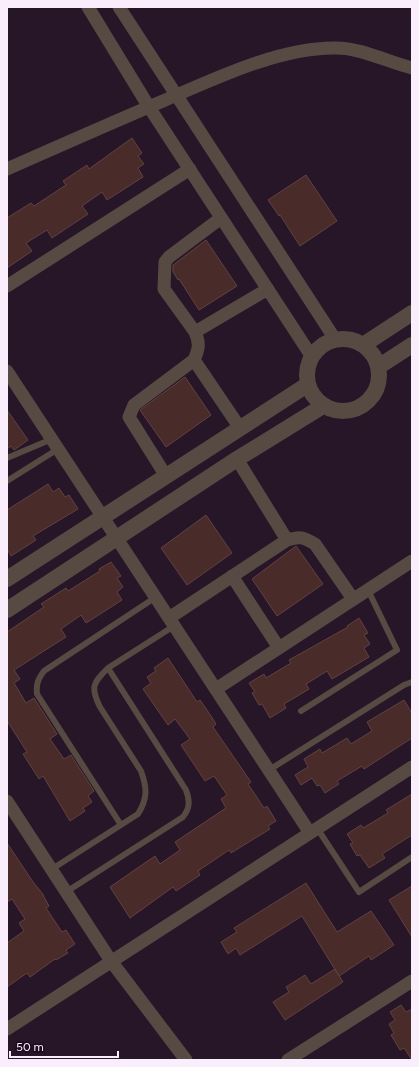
<svg xmlns="http://www.w3.org/2000/svg" width="419" height="1067" font-family="Figtree,sans-serif">
<style>
.building{fill:#492b2a;stroke:#624241}
.lines{fill:none;stroke-linecap:round;stroke-linejoin:round}
.service{stroke:#564a43;stroke-width:6}
.minor{stroke:#564a43;stroke-width:13}
.tertiary{stroke:#564a43;stroke-width:16}
</style>
<rect width="100%" height="100%" fill="#271528"/>
<path class="building" d="M 132,138 L 142,153 L 138,156 L 144,164 L 138,168 L 143,177 L 107,200 L 102,192 L 82,206 L 88,214 L 52,238 L 47,230 L 26,243 L 32,251 L 7,268 L 7,218 L 31,203 L 34,206 L 66,185 L 63,181 L 87,165 L 89,169 Z
M 306,175 L 337,221 L 300,246 L 280,215 L 279,216 L 268,200 Z
M 206,240 L 237,286 L 199,310 L 179,279 L 178,280 L 173,272 L 173,265 Z
M 185,377 L 211,415 L 166,447 L 140,410 Z
M 7,410 L 28,440 L 14,450 L 11,446 L 7,449 Z
M 48,484 L 53,492 L 59,488 L 65,497 L 69,495 L 78,509 L 33,536 L 36,540 L 11,556 L 7,549 L 7,510 Z
M 206,515 L 232,553 L 187,585 L 161,548 Z
M 296,546 L 323,584 L 277,616 L 252,579 Z
M 111,562 L 121,576 L 117,578 L 123,587 L 117,592 L 122,600 L 86,623 L 81,615 L 61,629 L 66,637 L 14,670 L 20,679 L 14,683 L 26,703 L 34,698 L 57,734 L 50,739 L 64,759 L 71,755 L 94,791 L 88,796 L 92,802 L 83,808 L 85,811 L 70,821 L 43,776 L 39,779 L 23,754 L 27,752 L 7,721 L 7,632 L 44,607 L 41,604 L 66,588 L 68,591 L 100,571 L 99,569 Z
M 359,618 L 368,633 L 364,635 L 370,644 L 364,648 L 369,657 L 332,679 L 327,671 L 306,684 L 309,689 L 284,704 L 286,708 L 270,718 L 262,704 L 259,705 L 252,693 L 255,692 L 249,683 L 264,674 L 266,678 L 291,663 L 289,660 L 348,627 L 347,626 Z
M 168,658 L 197,702 L 200,700 L 211,716 L 216,724 L 213,727 L 251,782 L 248,784 L 264,808 L 267,806 L 276,821 L 268,826 L 270,829 L 231,853 L 229,850 L 198,871 L 200,875 L 176,891 L 173,887 L 130,918 L 110,887 L 155,856 L 160,864 L 180,850 L 175,842 L 226,808 L 221,799 L 227,795 L 214,776 L 205,781 L 181,745 L 190,739 L 175,719 L 168,725 L 143,689 L 151,683 L 147,677 L 156,671 L 154,668 Z
M 404,700 L 412,713 L 412,738 L 364,769 L 362,766 L 337,781 L 339,784 L 325,793 L 320,785 L 317,786 L 312,778 L 301,785 L 295,775 L 308,767 L 304,759 L 320,749 L 322,753 L 347,738 L 351,744 L 372,731 L 367,722 Z
M 412,794 L 412,835 L 382,854 L 385,858 L 369,868 L 360,855 L 357,856 L 350,844 L 353,843 L 347,834 L 361,825 L 363,828 L 388,813 L 386,810 Z
M 7,843 L 33,882 L 42,893 L 49,906 L 46,908 L 62,932 L 66,930 L 75,944 L 66,950 L 68,953 L 56,960 L 55,959 L 30,977 L 27,973 L 7,987 L 7,943 L 24,931 L 19,923 L 25,919 L 12,899 L 7,902 Z
M 306,883 L 337,932 L 371,911 L 394,945 L 371,960 L 369,956 L 339,976 L 302,916 L 240,955 L 236,948 L 228,954 L 221,942 L 237,932 L 234,928 Z
M 412,886 L 412,937 L 389,900 Z
M 335,969 L 343,982 L 285,1020 L 273,1002 L 289,992 L 286,987 L 305,975 L 311,984 Z
M 401,1005 L 406,1012 L 412,1009 L 412,1060 L 404,1048 L 400,1050 L 391,1035 L 394,1033 L 389,1024 L 395,1020 L 390,1012 Z"/>
<g class="lines">
<path class="service" d="M 7,458 L 52,439
M 7,481 L 58,449
M 301,711 L 397,650 L 368,590
M 269,770 L 404,685 L 412,682
M 121,825 L 37,694 C 36,684 38,679 44,671 L 156,597
M 317,828 L 359,892 L 412,857
M 52,869 L 138,814 C 148,798 147,788 141,771 L 100,707 C 90,687 93,683 108,668 L 174,626
M 66,892 L 183,817 C 190,808 190,801 186,790 L 108,668"/>
<path class="minor" d="M 88,7 L 149,107 L 312,357
M 119,7 L 335,339
M 7,169 C 59,146 111,123 163,101 C 214,79 280,47 336,48 C 362,48 387,62 412,68
M 7,286 L 190,169
M 195,332 L 268,289
M 194,360 L 240,428
M 7,371 L 310,833
M 237,459 L 287,540
M 166,476 L 129,417 L 134,405 L 194,360 C 199,349 200,343 195,332 L 164,289 L 165,262 L 169,257 L 221,218
M 232,576 L 279,648
M 169,618 L 287,540 C 300,536 303,537 315,544 L 353,599
M 216,689 L 412,561
M 7,801 L 111,961 L 186,1060
M 7,1029 L 412,767
M 288,1060 L 412,981"/>
<path class="tertiary" d="M307 375a36 36 0 1 1 72 0a36 36 0 1 1-72 0Z
M 363,345 L 412,313
M 378,367 L 412,345
M 7,579 L 307,385
M 7,610 L 237,459 L 323,406"/>
</g>
<rect width="419" height="1067" fill="none" stroke="#fbeefc" stroke-width="16"/>
<path d="M10 1051v6h108v-6" fill="none" stroke="#fbeefc" stroke-width="2"/>
<text x="16" y="1051" font-size="12" fill="#fbeefc" stroke="#1d0c1e" stroke-width="3" paint-order="stroke">50 m</text>
</svg>
